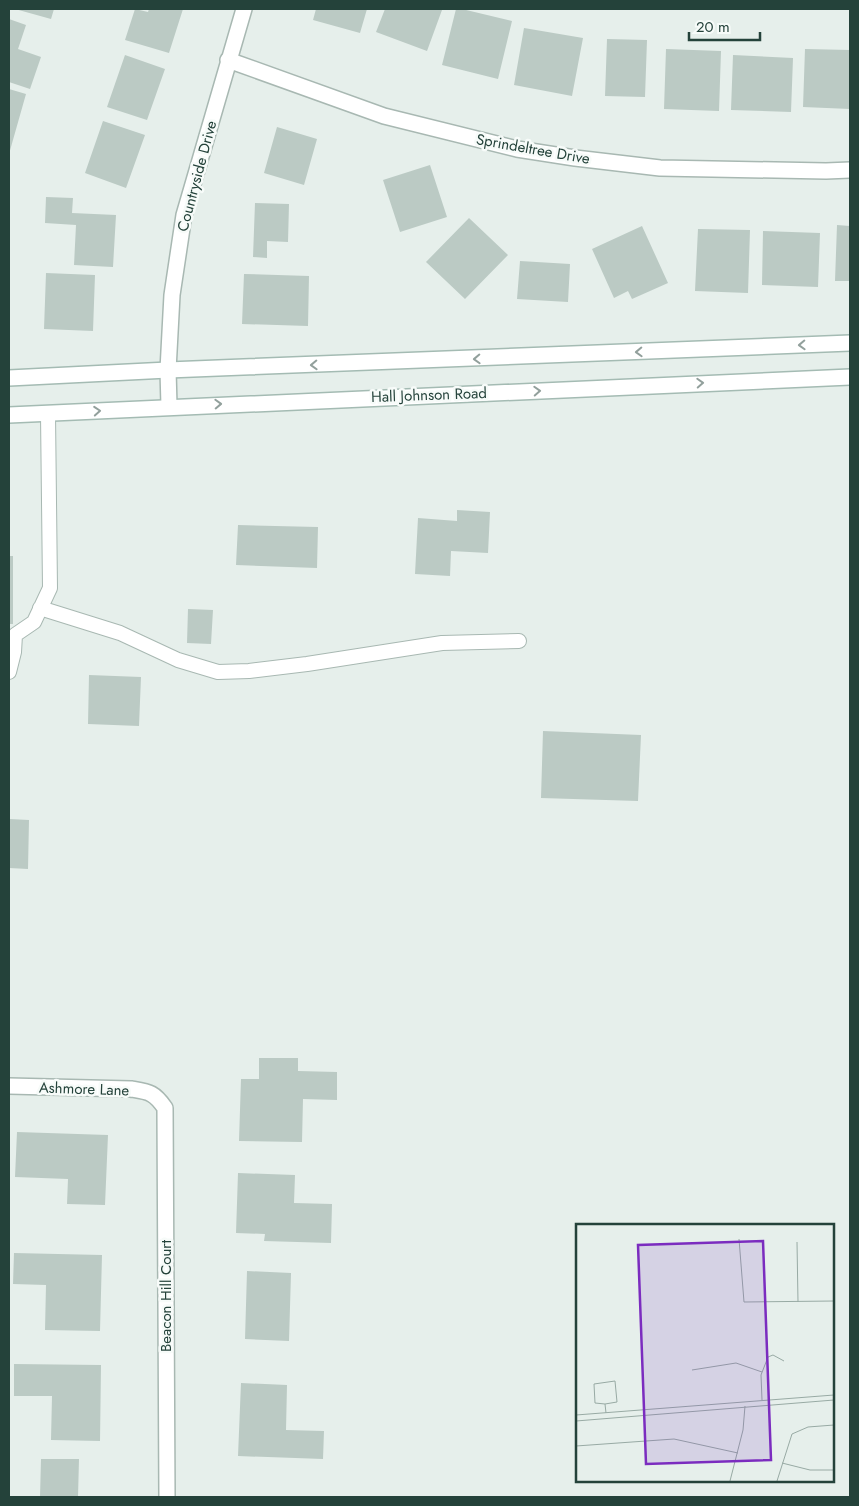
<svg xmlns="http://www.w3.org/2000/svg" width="859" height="1506" font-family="Jost,sans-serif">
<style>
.building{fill:#bbcac4}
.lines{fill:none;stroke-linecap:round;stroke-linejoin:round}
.service-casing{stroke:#a8b8b2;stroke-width:16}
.minor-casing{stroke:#a8b8b2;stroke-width:18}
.secondary-casing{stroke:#a4bbb3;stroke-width:18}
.service{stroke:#fff;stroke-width:14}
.minor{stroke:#fff;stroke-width:15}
.secondary{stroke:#fff;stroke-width:15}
.oneway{stroke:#92a09c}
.labels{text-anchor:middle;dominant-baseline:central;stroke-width:5;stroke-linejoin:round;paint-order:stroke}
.street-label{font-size:15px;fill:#24423a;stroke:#f7fbf9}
.inset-road{fill:none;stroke:#98aaa4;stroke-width:1}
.view{fill:#7b2cbf;fill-opacity:0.15;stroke:#7b2cbf;stroke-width:2.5}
.inset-edge{fill:none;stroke:#24423a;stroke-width:2.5}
</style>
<rect width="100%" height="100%" fill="#e6efeb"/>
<path class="building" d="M 15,9 L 54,9 L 51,19 Z
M 135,9 L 148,12 L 149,9 L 183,9 L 169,53 L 125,40 Z
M 316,9 L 367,9 L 360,33 L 313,20 Z
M 385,9 L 442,10 L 427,51 L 376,32 Z
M 456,9 L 462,9 L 512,21 L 498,79 L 442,65 Z
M 9,19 L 26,25 L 18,49 L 41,57 L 30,89 L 9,82 Z
M 524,28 L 583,38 L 572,96 L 514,85 Z
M 607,39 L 647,40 L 645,97 L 605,96 Z
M 666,49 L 721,51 L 719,111 L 664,109 Z
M 805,49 L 850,50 L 850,109 L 803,107 Z
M 125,55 L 165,69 L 147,120 L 107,107 Z
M 733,55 L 793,58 L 791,112 L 731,110 Z
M 9,89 L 26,94 L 9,154 Z
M 103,121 L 145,135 L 126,188 L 85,173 Z
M 277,127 L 317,139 L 304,185 L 264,173 Z
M 430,165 L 447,217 L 400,232 L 383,180 Z
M 46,197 L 73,198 L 72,213 L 116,215 L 113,267 L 74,265 L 76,225 L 45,223 Z
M 255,203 L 289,204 L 288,242 L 267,241 L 267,258 L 253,257 Z
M 469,218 L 508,255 L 465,299 L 426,262 Z
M 837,225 L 850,226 L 850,281 L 835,281 Z
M 642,226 L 668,283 L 632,299 L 628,291 L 614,298 L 592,249 Z
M 698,229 L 750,230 L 748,293 L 695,291 Z
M 763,231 L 820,233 L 818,287 L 762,285 Z
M 520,261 L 570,264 L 568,302 L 517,299 Z
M 46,273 L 95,275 L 93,331 L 44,329 Z
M 244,274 L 309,276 L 308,326 L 242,324 Z
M 457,510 L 490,512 L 488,553 L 451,551 L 450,576 L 415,574 L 418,518 L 457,521 Z
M 238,525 L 318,527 L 317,568 L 236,565 Z
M 9,556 L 13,556 L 13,624 L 9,624 Z
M 188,609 L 213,610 L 211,644 L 187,643 Z
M 89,675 L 141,677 L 139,726 L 88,724 Z
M 543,731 L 641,735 L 638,801 L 541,798 Z
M 9,819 L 29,820 L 28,869 L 9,868 Z
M 259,1058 L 298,1058 L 298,1071 L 337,1072 L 337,1100 L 303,1099 L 302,1142 L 239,1141 L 241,1079 L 259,1079 Z
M 17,1132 L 108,1135 L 105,1205 L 67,1204 L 68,1179 L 15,1177 Z
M 238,1173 L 295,1175 L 294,1203 L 332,1204 L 331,1243 L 264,1241 L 265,1234 L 236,1233 Z
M 14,1253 L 102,1255 L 100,1331 L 45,1330 L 46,1285 L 13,1284 Z
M 247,1271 L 291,1273 L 289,1341 L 245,1339 Z
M 14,1364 L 101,1365 L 100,1441 L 51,1440 L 52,1396 L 14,1396 Z
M 241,1383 L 287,1385 L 286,1430 L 324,1431 L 323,1459 L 238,1456 Z
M 41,1459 L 79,1459 L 78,1497 L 40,1497 Z"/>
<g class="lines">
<defs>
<path id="service" d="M 40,608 L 120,633 L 178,660 L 218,672 L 249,671 L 307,664 L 442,643 L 519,641
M 9,672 L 14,652 L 15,635 L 34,622 L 50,588 L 48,414"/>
<path id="minor" d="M 228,60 L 384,116 L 517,149 L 575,158 L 660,168 L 826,171 L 850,170
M 169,406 L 168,370 L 172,295 L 184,215 L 244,9
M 9,1086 L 131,1089 C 149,1092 154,1092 165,1108 L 167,1497"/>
<path id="secondary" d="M 9,378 L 168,370 L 850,343
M 9,415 L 850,377"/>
</defs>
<use href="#service" class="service-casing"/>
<use href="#minor" class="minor-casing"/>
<use href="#secondary" class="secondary-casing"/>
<use href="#service" class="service"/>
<use href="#minor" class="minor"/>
<use href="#secondary" class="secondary"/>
</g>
<defs><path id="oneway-chevron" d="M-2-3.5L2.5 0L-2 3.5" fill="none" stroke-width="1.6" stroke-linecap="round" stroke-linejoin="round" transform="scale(1.25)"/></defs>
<g class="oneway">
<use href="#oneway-chevron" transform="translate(802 345) rotate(178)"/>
<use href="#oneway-chevron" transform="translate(639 352) rotate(178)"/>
<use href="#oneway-chevron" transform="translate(477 359) rotate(178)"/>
<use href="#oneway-chevron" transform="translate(314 365) rotate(178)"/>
<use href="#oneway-chevron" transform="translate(700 383) rotate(-3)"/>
<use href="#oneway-chevron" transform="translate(537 391) rotate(-3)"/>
<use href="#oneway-chevron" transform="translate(218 404) rotate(-2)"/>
<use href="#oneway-chevron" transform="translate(97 411) rotate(-4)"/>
</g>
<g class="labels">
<g class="street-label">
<text transform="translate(533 149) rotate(10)">Sprindeltree Drive</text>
<text transform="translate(197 176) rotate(-75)">Countryside Drive</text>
<text transform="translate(429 395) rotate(-2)">Hall Johnson Road</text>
<text transform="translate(84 1089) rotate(2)">Ashmore Lane</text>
<text transform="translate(166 1296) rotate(-90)">Beacon Hill Court</text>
</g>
</g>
<g transform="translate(576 1224)">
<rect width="258" height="258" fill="#e6efeb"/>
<path class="inset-road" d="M 163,15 L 168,78 L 258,77M 221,18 L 222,78M 116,146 L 160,139 L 186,148M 186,176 L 185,151 L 192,133 L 197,131 L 208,137M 29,180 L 41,178 L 39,157 L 18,160 L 19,179 L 29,180 L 30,189M 0,191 L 258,171M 0,197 L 258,176M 0,222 L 98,215 L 162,229M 206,239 L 234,246 L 258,246M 154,257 L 167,206 L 169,182M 201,257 L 216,210 L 232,203 L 258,201"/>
<path class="view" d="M 187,17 L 195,236 L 70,240 L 62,21 Z"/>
<rect width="258" height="258" class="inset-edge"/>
</g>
<rect width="859" height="1506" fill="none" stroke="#24423a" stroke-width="20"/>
<path d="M689 32v8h71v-8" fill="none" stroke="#24423a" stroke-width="2.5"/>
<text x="696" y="32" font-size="15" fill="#24423a" stroke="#f7fbf9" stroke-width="4" paint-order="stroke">20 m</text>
</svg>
